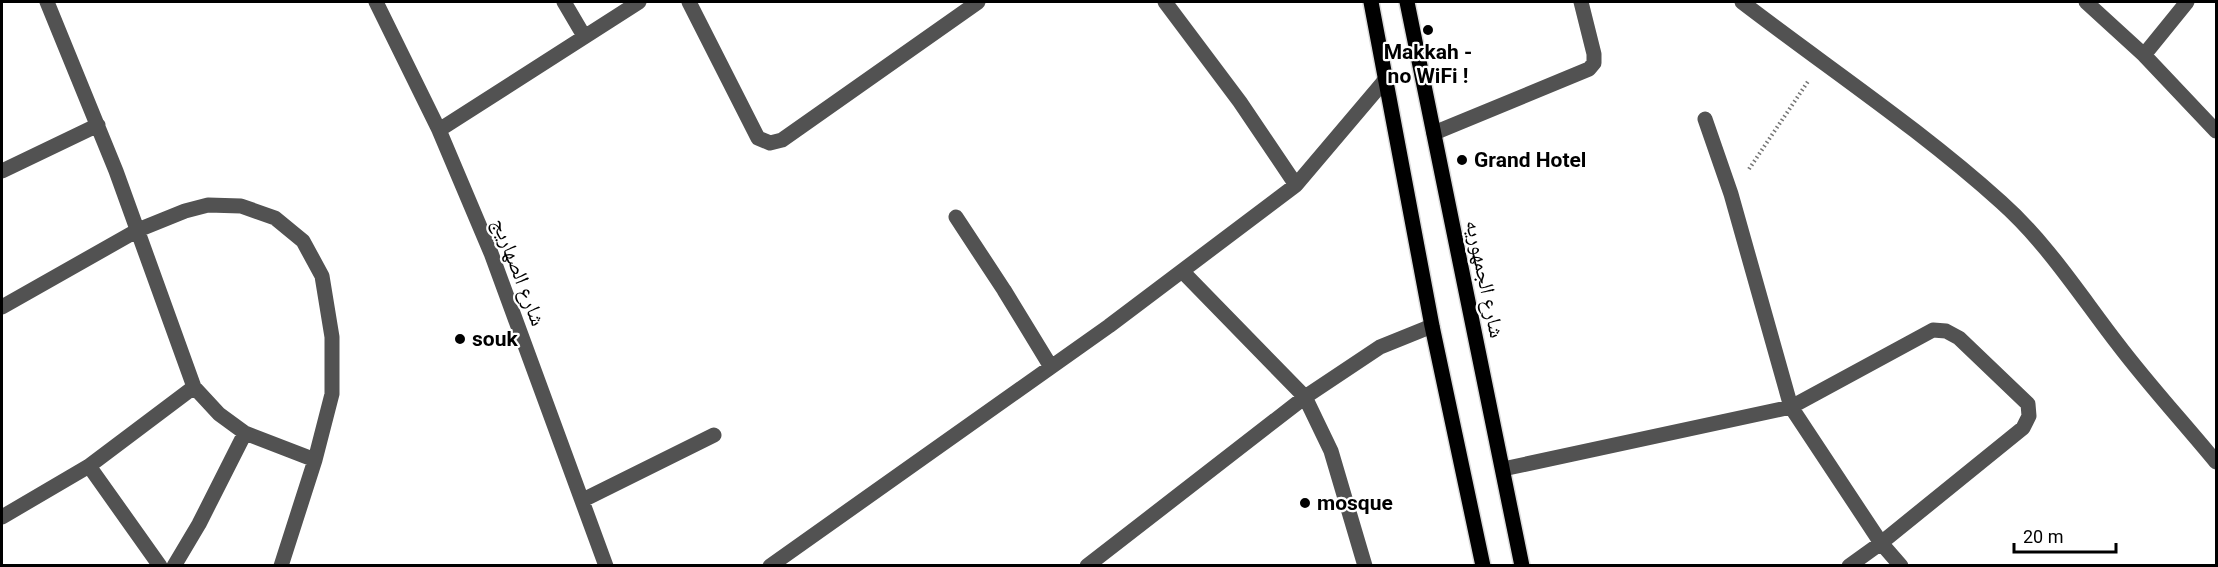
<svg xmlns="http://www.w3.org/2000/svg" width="2218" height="567" font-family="Roboto,'Noto Naskh Arabic',sans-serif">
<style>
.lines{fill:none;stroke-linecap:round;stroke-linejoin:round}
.major-casing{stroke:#dbdbdb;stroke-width:18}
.path{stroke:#747474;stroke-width:4;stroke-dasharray:1.5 3;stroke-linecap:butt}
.minor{stroke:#525252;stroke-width:15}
.major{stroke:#000;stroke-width:15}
.poi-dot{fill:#000;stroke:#fff;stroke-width:2}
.labels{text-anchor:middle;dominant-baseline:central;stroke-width:4.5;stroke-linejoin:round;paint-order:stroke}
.poi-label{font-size:21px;font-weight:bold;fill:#000;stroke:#fff;text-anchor:start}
.street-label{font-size:21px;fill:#000;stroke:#fff}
</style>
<rect width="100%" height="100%" fill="#fff"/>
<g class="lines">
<defs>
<path id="major" d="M 1371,2 L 1432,326 L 1483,566
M 1407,2 L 1522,566"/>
</defs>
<use href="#major" class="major-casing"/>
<path class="path" d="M 1749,169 L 1809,80"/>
<path class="minor" d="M 376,2 L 439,130 L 491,253 L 606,566
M 564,2 L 584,36
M 689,2 L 758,138 L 770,143 L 782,140 L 978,2
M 1165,2 L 1240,102 L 1296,185
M 1742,2 C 1828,68 1920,129 2001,202 C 2047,243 2080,295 2117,343 C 2148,384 2183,422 2216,462
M 2086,2 L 2144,55 L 2216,131
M 2144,55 L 2187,2
M 439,130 L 639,2
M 1434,133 L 1589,69 L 1594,63 L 1594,54 L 1581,2
M 2,171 L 98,125
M 956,217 L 1004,290 L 1051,367
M 1182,271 L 1305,397 L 1331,451 L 1365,566
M 2,307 L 138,230 L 185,211 L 208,205 L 241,206 L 275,218 L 303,241 L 322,276 L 332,337 L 332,394 L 315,460 L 245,433 L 219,414 L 194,387 L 116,171 L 47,2
M 89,466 L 160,566
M 1503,469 L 1791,407 L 1731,194 L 1705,119
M 583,500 L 714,435
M 2,517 L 89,466 L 194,387
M 174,566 L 199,524 L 245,433
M 281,566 L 315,460
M 770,566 L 1109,326 L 1296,185 L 1385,80
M 1087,566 L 1305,397 L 1380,347 L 1432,326
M 1849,566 L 1881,543 L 2023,428 L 2029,416 L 2028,404 L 1959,338 L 1946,331 L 1933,330 L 1791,407 L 1881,543 L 1901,566"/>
<use href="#major" class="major"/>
</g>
<g class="poi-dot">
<circle cx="1428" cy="30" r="6"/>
<circle cx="1462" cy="160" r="6"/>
<circle cx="460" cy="339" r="6"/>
<circle cx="1305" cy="503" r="6"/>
</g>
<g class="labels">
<g class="poi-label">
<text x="1428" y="52" text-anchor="middle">Makkah -<tspan x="1428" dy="24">no WiFi !</tspan></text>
<text x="1474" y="160">Grand Hotel</text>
<text x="472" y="339">souk</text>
<text x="1317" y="503">mosque</text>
</g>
<g class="street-label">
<text transform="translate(519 272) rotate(69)">شارع الصهاريج</text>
<text transform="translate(1485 279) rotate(78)">شارع الجمهوريه</text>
</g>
</g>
<rect width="2218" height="567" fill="none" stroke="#000000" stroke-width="6"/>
<path d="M2014 543v9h102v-9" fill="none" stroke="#000000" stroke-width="3"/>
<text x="2023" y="543" font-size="18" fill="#000000" stroke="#ffffff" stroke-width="4.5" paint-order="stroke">20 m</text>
</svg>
